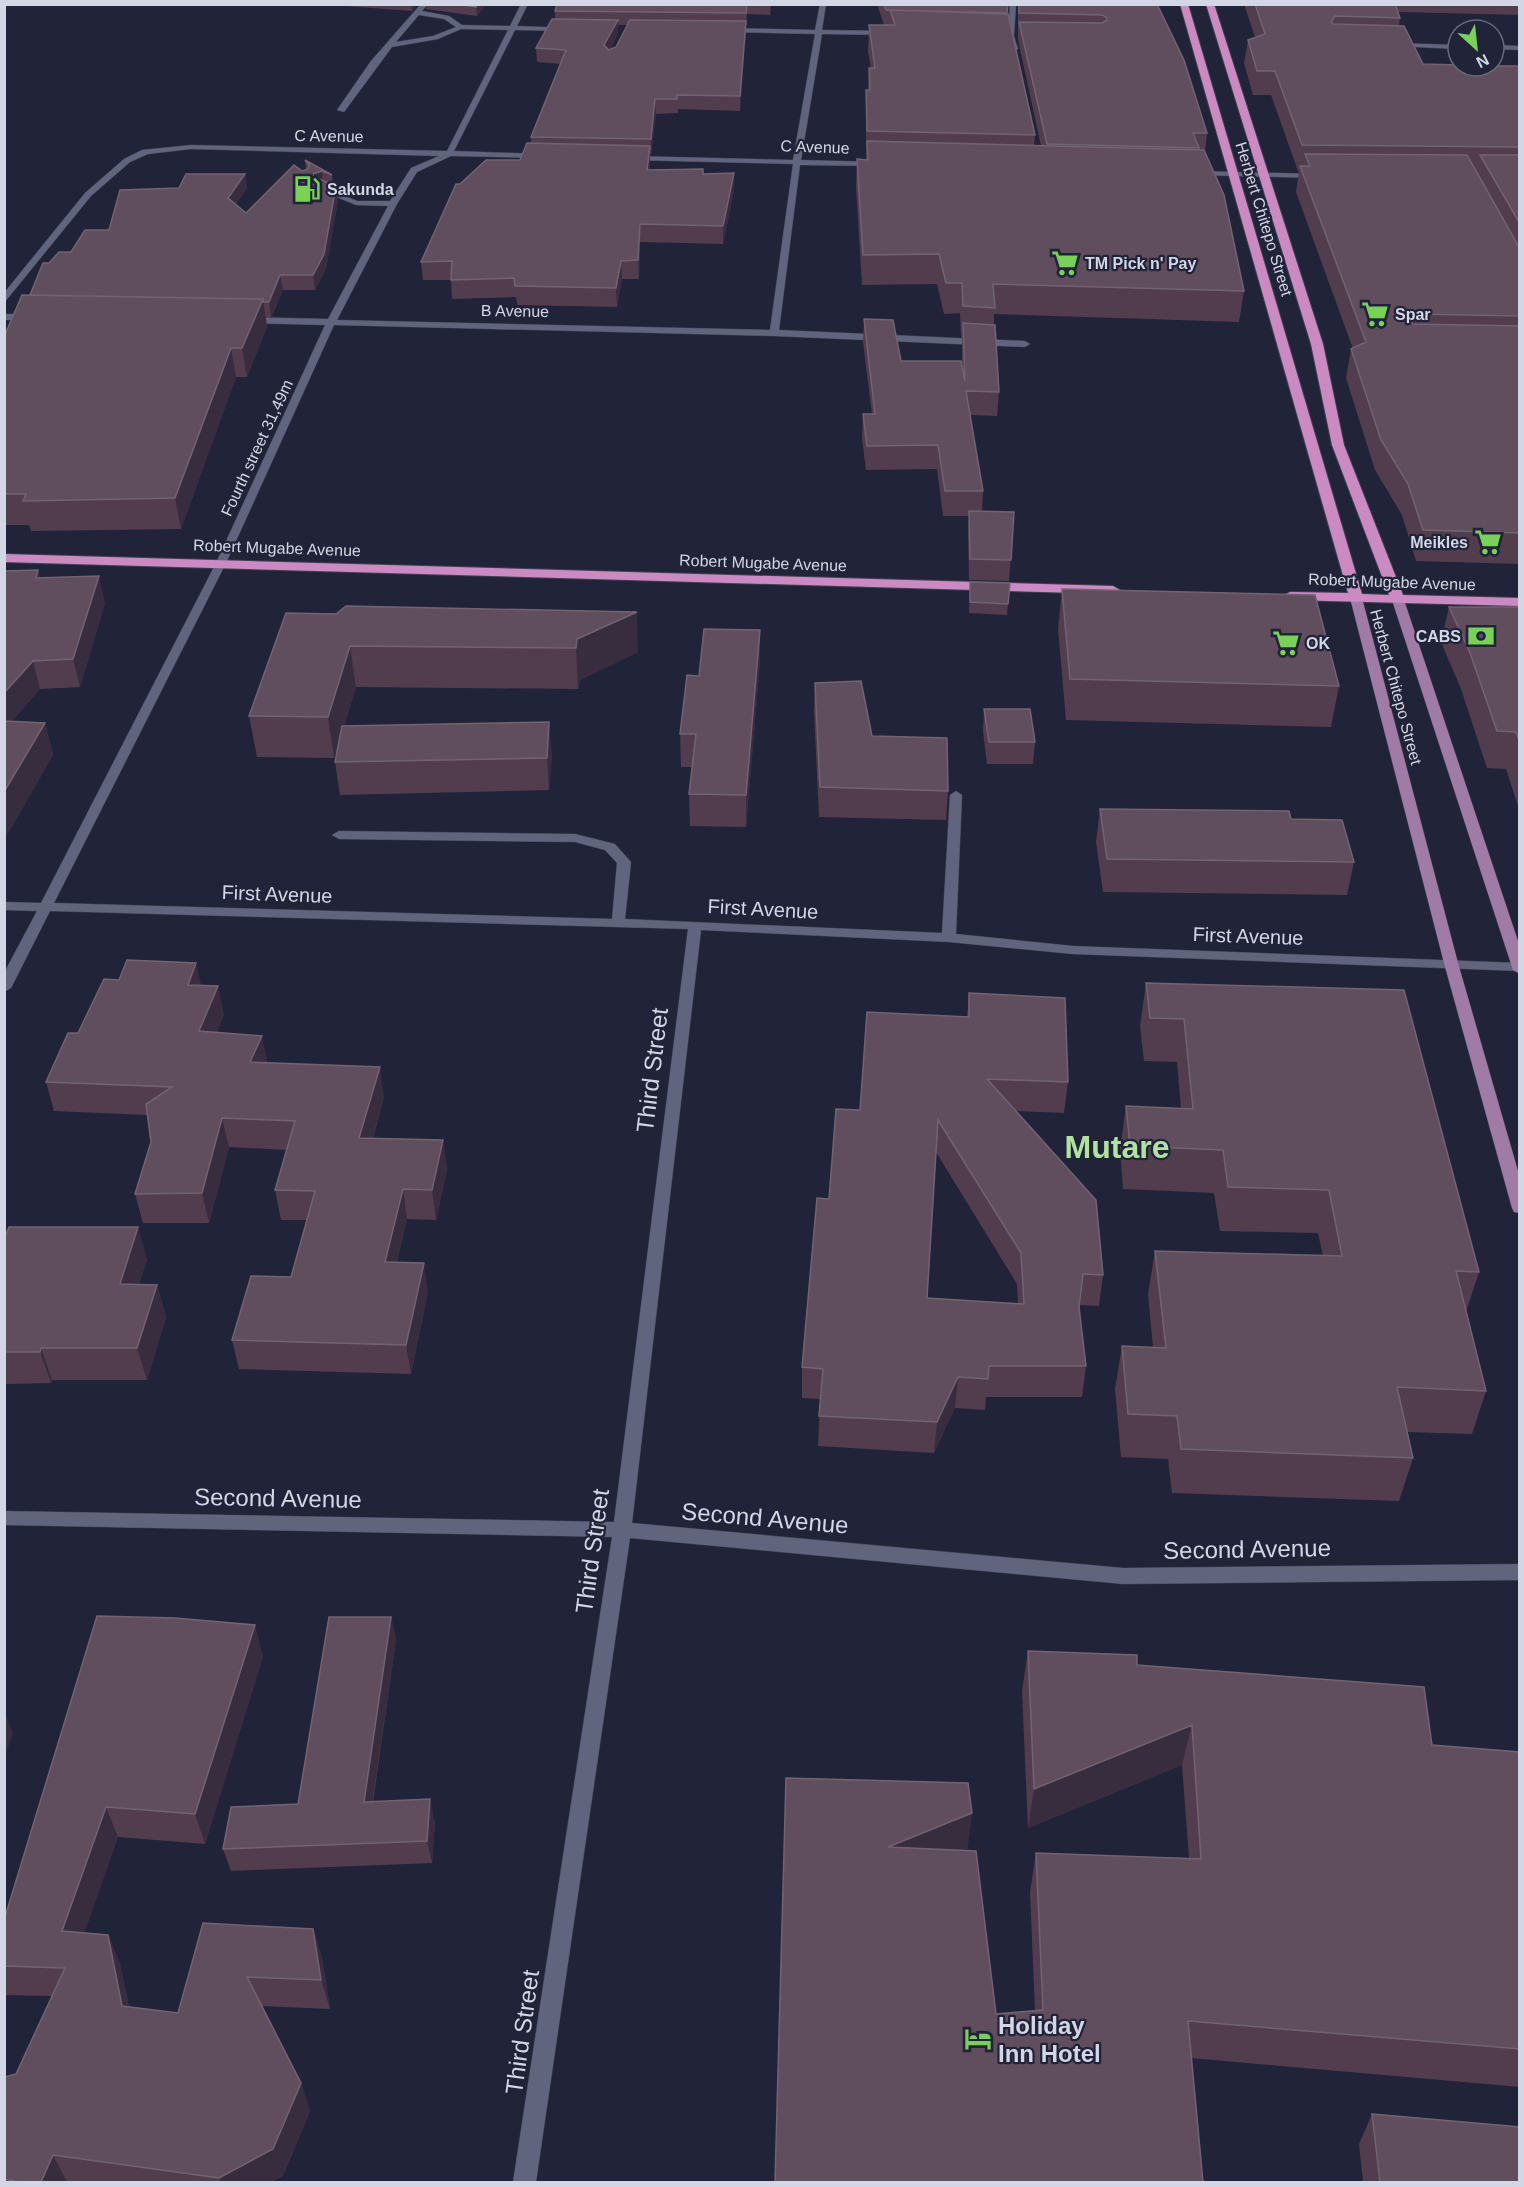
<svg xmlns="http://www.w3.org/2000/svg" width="1524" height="2187" font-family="Arial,sans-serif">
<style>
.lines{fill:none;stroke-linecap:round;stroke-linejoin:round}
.minor-casing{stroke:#3f4153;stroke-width:1}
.major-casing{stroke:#3f4153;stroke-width:1}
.highway-casing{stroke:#3f4153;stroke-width:2}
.minor{fill:#60647d;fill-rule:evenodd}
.major{fill:#a07ba6;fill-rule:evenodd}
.highway{fill:#cb8ac1;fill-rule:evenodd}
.wall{fill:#523d4e;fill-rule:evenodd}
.shaded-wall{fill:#382c3f}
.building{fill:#604e5e;stroke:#726373;stroke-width:1.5;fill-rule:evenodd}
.labels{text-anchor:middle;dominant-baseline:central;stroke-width:4.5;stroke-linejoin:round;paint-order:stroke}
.far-street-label{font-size:16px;fill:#d3d6e4;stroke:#212339}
.far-poi-label{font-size:16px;font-weight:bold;fill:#d3d6e4;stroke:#212339;text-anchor:start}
.street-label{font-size:20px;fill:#d3d6e4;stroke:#212339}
.near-street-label{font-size:24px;fill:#d3d6e4;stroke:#212339}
.near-poi-label{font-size:24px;font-weight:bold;fill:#d3d6e4;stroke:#212339;text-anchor:start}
.town-label{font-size:32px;font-weight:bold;fill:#b2e2a2;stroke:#212339}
</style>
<rect width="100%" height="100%" fill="#212339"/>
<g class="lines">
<defs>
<path id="minor" d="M 421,4 L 428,4 L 422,11 L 449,16 L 462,25 L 510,26 L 521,4 L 528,4 L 517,26 L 569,28 L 567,31 L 515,30 L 454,151 L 542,154 L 546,156 L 542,158 L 451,156 L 417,172 L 397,204 L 337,320 L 770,330 L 793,164 L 631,160 L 627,158 L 631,156 L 793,160 L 815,34 L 726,32 L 723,30 L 726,28 L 815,30 L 820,4 L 826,4 L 822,30 L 887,31 L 890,33 L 887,35 L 822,34 L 801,160 L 877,162 L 881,164 L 877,166 L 800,165 L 779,330 L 1025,341 L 1030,344 L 1025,347 L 774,336 L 334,325 L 226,563 L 54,903 L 612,919 L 617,863 L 605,850 L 575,842 L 339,839 L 332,835 L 339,831 L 575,834 L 615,844 L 631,862 L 625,919 L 942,933 L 950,795 L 956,791 L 962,795 L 956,934 L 1073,946 L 1520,963 L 1520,971 L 1073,954 L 949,942 L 701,930 L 632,1523 L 1123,1568 L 1520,1564 L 1520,1580 L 1123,1584 L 630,1538 L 536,2182 L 513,2182 L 612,1537 L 4,1525 L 4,1511 L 614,1522 L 688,929 L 50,911 L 11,988 L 4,992 L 4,973 L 37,911 L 4,910 L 4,902 L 41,903 L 216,563 L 325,325 L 245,323 L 240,320 L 245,317 L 328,319 L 388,206 L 356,205 L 317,189 L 324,187 L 357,201 L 390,201 L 411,168 L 439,156 L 191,149 L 148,154 L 130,162 L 91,196 L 4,303 L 4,293 L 85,193 L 124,159 L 142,150 L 191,145 L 447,151 L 508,30 L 461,29 L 438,39 L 392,47 L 344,112 L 337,110 L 371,61 ZM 419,15 L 444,19 L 456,27 L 433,36 L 396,42 Z
M 1010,4 L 1016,4 L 1014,36 L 1018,49 L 1014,51 L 1010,49 L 1008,36 Z
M 1395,43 L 1458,45 L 1458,49 L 1393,46 Z
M 1494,45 L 1520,46 L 1520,50 L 1494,49 Z
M 1195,171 L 1318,174 L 1322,176 L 1318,178 L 1192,175 L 1191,173 Z
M 4,314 L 32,314 L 37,317 L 32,320 L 4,320 Z"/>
<path id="major" d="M 1356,595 L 1362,598 L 1458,963 L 1520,1178 L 1520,1213 L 1514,1212 L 1512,1208 L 1444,963 L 1350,598 Z
M 1398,597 L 1404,600 L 1520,947 L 1520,974 L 1513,970 L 1392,600 Z"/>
<path id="highway" d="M 1180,4 L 1188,4 L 1362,594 L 1389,595 L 1332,445 L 1311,344 L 1206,4 L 1214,4 L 1323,344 L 1344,445 L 1403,595 L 1520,598 L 1520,606 L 1290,600 L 1283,596 L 1290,592 L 1348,593 Z
M 4,554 L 1113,586 L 1120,590 L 1113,594 L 4,562 Z"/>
</defs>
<use href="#minor" class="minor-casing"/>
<use href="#major" class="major-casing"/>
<use href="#highway" class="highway-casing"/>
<use href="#minor" class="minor"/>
<use href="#major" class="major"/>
<use href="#highway" class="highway"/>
</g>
<path class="wall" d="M 344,4 L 418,4 L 412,11 L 345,6 Z
M 426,4 L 486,4 L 477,16 L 426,9 Z
M 557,4 L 771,4 L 770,15 L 747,14 L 740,111 L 678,109 L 678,113 L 656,114 L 651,154 L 650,154 L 650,170 L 703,174 L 734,191 L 723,244 L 640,242 L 639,279 L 622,279 L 617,307 L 517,305 L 516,297 L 452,299 L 451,280 L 423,280 L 421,262 L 460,184 L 520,160 L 531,143 L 531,137 L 560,64 L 537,62 L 536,48 L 555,19 L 555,11 ZM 618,25 L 627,25 L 616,47 L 610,50 L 618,33 Z
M 877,4 L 1008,4 L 1007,14 L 1035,135 L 1034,146 L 1041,146 L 1018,40 L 1018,4 L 1159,4 L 1157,5 L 1207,133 L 1205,151 L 1244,291 L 1239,322 L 994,314 L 994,325 L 999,392 L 997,416 L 970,415 L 983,491 L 982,512 L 1014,512 L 1009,581 L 969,580 L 968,532 L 969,516 L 943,516 L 937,469 L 866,470 L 862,438 L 863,414 L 872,414 L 863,342 L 864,319 L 901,361 L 962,364 L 962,337 L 961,337 L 960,313 L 944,314 L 937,284 L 862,285 L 856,187 L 857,159 L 866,160 L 866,90 L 868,90 L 869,68 L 871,68 L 868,52 L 869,25 L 884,25 Z
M 1244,4 L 1520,4 L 1520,15 L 1398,12 L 1400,18 L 1399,26 L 1423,64 L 1519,66 L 1520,65 L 1520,564 L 1416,561 L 1402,515 L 1375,470 L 1346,378 L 1351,349 L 1353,349 L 1296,192 L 1299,171 L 1298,171 L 1271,95 L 1253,95 L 1244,63 L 1248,40 L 1255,37 Z
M 305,160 L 332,175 L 333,185 L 338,200 L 326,269 L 315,290 L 283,290 L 271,318 L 266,317 L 267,327 L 247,377 L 236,377 L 181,529 L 31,531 L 29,525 L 4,525 L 4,337 L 49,263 L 109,230 L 179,188 L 245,174 L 247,188 L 236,204 L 246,213 L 302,171 L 306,170 Z
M 38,570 L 40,578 L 105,603 L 80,687 L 40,689 L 12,721 L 45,723 L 53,755 L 4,840 L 4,571 Z
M 970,582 L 1008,604 L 1007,615 L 969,613 Z
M 1062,589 L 1339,686 L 1331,727 L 1066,720 L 1058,629 Z
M 1449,607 L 1520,607 L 1520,812 L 1506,769 L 1487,768 L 1461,689 L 1441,642 Z
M 286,613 L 638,652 L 580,680 L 578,689 L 356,687 L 344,726 L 552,754 L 549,790 L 340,795 L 335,762 L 339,744 L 334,758 L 257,757 L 249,716 Z
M 760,661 L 746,827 L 690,826 L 689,794 L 692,767 L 681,767 L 680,734 L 699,676 Z
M 815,683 L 872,736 L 948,791 L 946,820 L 819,817 L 814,711 Z
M 984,709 L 1035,742 L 1033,764 L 987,764 L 983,731 Z
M 1100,809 L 1291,819 L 1354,862 L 1347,895 L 1103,892 L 1096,842 Z
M 1146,983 L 1479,1272 L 1466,1312 L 1486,1391 L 1472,1434 L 1407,1432 L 1413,1458 L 1399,1501 L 1172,1493 L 1168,1459 L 1121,1457 L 1115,1389 L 1122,1346 L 1153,1347 L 1148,1294 L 1155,1251 L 1323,1256 L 1318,1233 L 1220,1231 L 1214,1193 L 1123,1189 L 1120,1149 L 1126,1106 L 1181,1109 L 1177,1062 L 1144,1061 L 1140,1026 Z
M 201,985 L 224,1015 L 217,1032 L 267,1063 L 384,1097 L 373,1138 L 443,1140 L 447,1170 L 436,1220 L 407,1219 L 397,1262 L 428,1292 L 411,1374 L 239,1369 L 232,1340 L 291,1277 L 307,1220 L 281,1220 L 275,1190 L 287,1150 L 229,1147 L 209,1223 L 143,1223 L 135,1194 L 151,1142 L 147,1115 L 54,1111 L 46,1082 L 78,1033 Z
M 969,993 L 1068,1082 L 1064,1113 L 1016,1111 L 1103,1275 L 1099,1306 L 1079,1305 L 1086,1366 L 1082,1397 L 986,1397 L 985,1410 L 955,1408 L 934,1453 L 818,1446 L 820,1399 L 802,1398 L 802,1367 L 829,1199 L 860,1110 L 967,1017 ZM 936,1152 L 1017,1284 L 1018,1304 L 927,1298 Z
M 4,1239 L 147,1259 L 139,1284 L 157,1285 L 166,1317 L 147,1380 L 52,1380 L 51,1383 L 4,1384 Z
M 97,1616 L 263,1656 L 205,1844 L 118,1837 L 84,1933 L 108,1935 L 120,1964 L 129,2007 L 178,2013 L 313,1929 L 322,1958 L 330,2009 L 261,2006 L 301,2083 L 310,2111 L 283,2176 L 271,2182 L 4,2182 L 4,2077 L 16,2074 L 52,1996 L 5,1995 L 4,1920 Z
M 391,1617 L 396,1640 L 373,1802 L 435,1822 L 432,1863 L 231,1871 L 223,1849 L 298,1804 Z
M 1028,1651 L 1137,1665 L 1432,1745 L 1520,1752 L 1520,2087 L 1191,2058 L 775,2182 L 972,1813 L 967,1850 L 996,2014 L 1035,2011 L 1030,1892 L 1036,1853 L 1189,1858 L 1182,1765 L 1028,1828 L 1022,1691 Z
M 1372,2114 L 1520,2182 L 1363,2182 L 1359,2144 Z"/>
<path class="shaded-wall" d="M 411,4 L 418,4 L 412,11 Z
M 478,4 L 486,4 L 477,16 L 476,7 Z
M 618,20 L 618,33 L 605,59 L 604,45 Z
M 746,21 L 746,34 L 740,111 L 740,96 Z
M 655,99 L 656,114 L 651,154 L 651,139 Z
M 650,146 L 650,164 L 648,188 L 647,170 Z
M 322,171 L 323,185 L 315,188 L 313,174 Z
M 734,173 L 734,191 L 723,244 L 723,226 Z
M 245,174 L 247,188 L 230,212 L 228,198 Z
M 336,186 L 338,200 L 326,269 L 315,290 L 313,275 Z
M 640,224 L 640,242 L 639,279 L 638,260 Z
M 621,261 L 622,279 L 617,307 L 616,288 Z
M 280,275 L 283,290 L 271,318 L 269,302 Z
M 263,299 L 267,327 L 247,377 L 242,348 Z
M 1416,314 L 1410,343 L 1410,318 Z
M 231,348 L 236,377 L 181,529 L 175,498 Z
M 38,570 L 45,597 L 36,578 Z
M 99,576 L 105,603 L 80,687 L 73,659 Z
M 637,612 L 638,652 L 580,680 L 578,689 L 576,648 L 577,639 Z
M 760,630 L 760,661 L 746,827 L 746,795 Z
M 350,646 L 356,687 L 334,758 L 328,717 Z
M 33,661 L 40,689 L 4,730 L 4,693 Z
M 549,722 L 552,754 L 549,790 L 547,758 Z
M 45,723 L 53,755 L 4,840 L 4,792 Z
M 196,963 L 203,992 L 188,985 Z
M 218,986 L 224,1015 L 206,1060 L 199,1031 Z
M 262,1036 L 268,1065 L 250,1062 Z
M 380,1067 L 384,1097 L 364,1167 L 359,1138 Z
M 222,1118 L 229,1147 L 209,1223 L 202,1193 Z
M 443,1140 L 447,1170 L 436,1220 L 432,1190 Z
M 403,1189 L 407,1219 L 390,1291 L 385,1262 Z
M 138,1227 L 147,1259 L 129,1316 L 120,1284 Z
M 424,1263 L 428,1292 L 411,1374 L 406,1345 Z
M 157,1285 L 166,1317 L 147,1380 L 137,1348 Z
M 41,1348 L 52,1380 L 51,1383 L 40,1352 Z
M 958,1377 L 955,1408 L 934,1453 L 937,1422 Z
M 391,1617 L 396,1640 L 369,1824 L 364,1802 Z
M 255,1625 L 263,1656 L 205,1844 L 195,1814 Z
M 4,1712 L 13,1733 L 4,1759 Z
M 1192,1725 L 1182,1765 L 1028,1828 L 1034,1789 Z
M 430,1799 L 435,1822 L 432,1863 L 427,1841 Z
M 106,1807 L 118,1837 L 75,1960 L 62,1931 Z
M 972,1813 L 967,1852 L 888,1847 Z
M 313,1929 L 322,1958 L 330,2009 L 321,1980 Z
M 108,1935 L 120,1964 L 134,2034 L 122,2006 Z
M 301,2083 L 310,2111 L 283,2176 L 271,2182 L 221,2182 L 219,2178 Z
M 53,2155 L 67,2182 L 41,2182 Z"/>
<path class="building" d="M 457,4 L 478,4 L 476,7 Z
M 557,4 L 747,4 L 746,13 L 555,11 Z
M 884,4 L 1008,4 L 1007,13 L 886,10 Z
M 1019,4 L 1157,4 L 1184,60 L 1207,133 L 1193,133 L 1199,148 L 1047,144 L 1019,22 L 1102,23 L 1107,20 L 1106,17 L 1102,15 L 1019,13 Z
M 1255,4 L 1395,4 L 1400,18 L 1335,16 L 1331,22 L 1333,24 L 1404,26 L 1423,64 L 1458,65 L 1458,66 L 1520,66 L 1520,147 L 1302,145 L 1275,71 L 1257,71 L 1248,40 L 1265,34 Z
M 890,10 L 1008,14 L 1035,135 L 867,131 L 866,90 L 870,90 L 869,68 L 875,68 L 869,25 L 895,25 Z
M 552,19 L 618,20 L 604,45 L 609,50 L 616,47 L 630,20 L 746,21 L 740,96 L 677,95 L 677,99 L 655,99 L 651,139 L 531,137 L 566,50 L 536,48 Z
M 867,141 L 1204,150 L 1224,195 L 1244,291 L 993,284 L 995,308 L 963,306 L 962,283 L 946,283 L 939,254 L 863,255 L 857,159 L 868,160 Z
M 527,143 L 650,146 L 647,170 L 703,169 L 703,174 L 734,173 L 723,226 L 640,224 L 638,260 L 621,261 L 616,288 L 515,286 L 514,278 L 451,280 L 452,261 L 421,262 L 456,184 L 460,184 L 486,160 L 520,160 Z
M 1305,154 L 1467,155 L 1520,249 L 1520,316 L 1416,314 L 1410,318 L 1413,324 L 1520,326 L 1520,533 L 1423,530 L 1408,484 L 1381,440 L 1351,349 L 1366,342 L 1300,166 L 1310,166 Z
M 1480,155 L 1520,155 L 1520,224 Z
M 305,160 L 332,175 L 322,171 L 313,174 L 314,177 L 336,186 L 324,254 L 313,275 L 280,275 L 269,302 L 263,302 L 263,299 L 30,295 L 43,263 L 49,263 L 59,252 L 71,252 L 85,230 L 109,230 L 120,190 L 179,188 L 186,174 L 245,174 L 228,198 L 246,213 L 294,165 L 302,171 L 308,169 L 309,165 Z
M 22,295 L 263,299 L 242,348 L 231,348 L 175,498 L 23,501 L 26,494 L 4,494 L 4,337 Z
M 864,319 L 893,320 L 901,361 L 961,361 L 965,381 L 963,323 L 995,325 L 999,392 L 966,391 L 983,491 L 945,491 L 938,445 L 867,446 L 863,414 L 875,414 Z
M 969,511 L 1014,512 L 1011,560 L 970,559 Z
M 38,570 L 36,578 L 99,576 L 73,659 L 33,661 L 4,693 L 4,571 Z
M 970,582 L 1010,583 L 1008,604 L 970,602 Z
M 1062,589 L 1315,595 L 1339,686 L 1070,679 Z
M 346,606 L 637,612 L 577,639 L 576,648 L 350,646 L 328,717 L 249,716 L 286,613 L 336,614 Z
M 1449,607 L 1520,607 L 1520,743 L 1516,732 L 1497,731 L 1470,653 Z
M 704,629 L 760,630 L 746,795 L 689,794 L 696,734 L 680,734 L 687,675 L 699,676 Z
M 861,681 L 872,736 L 947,738 L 948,791 L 820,787 L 815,683 Z
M 984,709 L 1030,709 L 1035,742 L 989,742 Z
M 4,721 L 45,723 L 4,792 Z
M 549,722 L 547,758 L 335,762 L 342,726 Z
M 1100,809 L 1289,811 L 1291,819 L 1342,820 L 1354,862 L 1107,859 Z
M 127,960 L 196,963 L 188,985 L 218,986 L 199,1031 L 262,1036 L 250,1062 L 380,1067 L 359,1138 L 443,1140 L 432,1190 L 403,1189 L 385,1262 L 424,1263 L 406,1345 L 232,1340 L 251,1276 L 291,1277 L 315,1191 L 275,1190 L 295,1121 L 222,1118 L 202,1193 L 135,1194 L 151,1142 L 146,1104 L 172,1087 L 46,1082 L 68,1033 L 78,1033 L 104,979 L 119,980 Z
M 1146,983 L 1404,990 L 1479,1272 L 1456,1271 L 1486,1391 L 1397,1387 L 1413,1458 L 1181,1449 L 1177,1416 L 1128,1414 L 1122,1346 L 1166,1348 L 1155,1251 L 1342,1256 L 1329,1190 L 1228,1187 L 1223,1150 L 1130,1146 L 1126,1106 L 1193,1109 L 1184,1019 L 1150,1018 Z
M 969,993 L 1065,998 L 1068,1082 L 987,1079 L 1096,1200 L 1103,1275 L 1083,1274 L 1079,1307 L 1086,1366 L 989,1366 L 988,1379 L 958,1377 L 937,1422 L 819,1416 L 823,1369 L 802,1367 L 817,1198 L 829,1199 L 836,1109 L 860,1110 L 867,1012 L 969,1017 ZM 938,1120 L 1021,1253 L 1024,1304 L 927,1298 Z
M 9,1227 L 138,1227 L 120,1284 L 157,1285 L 137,1348 L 41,1348 L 40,1352 L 4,1352 L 4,1239 Z
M 97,1616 L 175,1618 L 255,1625 L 195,1814 L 106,1807 L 62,1931 L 108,1935 L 122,2006 L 178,2013 L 203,1923 L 313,1929 L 321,1980 L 247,1977 L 301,2083 L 273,2149 L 219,2178 L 53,2155 L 41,2182 L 19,2182 L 4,2179 L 4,2077 L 16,2074 L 65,1968 L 4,1966 L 4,1920 Z
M 329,1617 L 391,1617 L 364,1802 L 430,1799 L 427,1841 L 223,1849 L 231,1807 L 298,1804 Z
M 1028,1651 L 1137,1655 L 1137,1665 L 1424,1687 L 1432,1745 L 1520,1752 L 1520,2049 L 1188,2021 L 1203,2182 L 775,2182 L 786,1778 L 968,1783 L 972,1813 L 888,1847 L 976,1851 L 996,2014 L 1043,2010 L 1036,1853 L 1201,1859 L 1192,1725 L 1034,1789 Z
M 1372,2114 L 1520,2127 L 1520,2182 L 1380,2182 Z"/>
<defs>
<symbol id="fuel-bare" viewBox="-9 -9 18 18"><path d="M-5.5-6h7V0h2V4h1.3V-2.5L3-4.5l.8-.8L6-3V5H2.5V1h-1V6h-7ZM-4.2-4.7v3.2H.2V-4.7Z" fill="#7ad157" stroke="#212339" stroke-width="2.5" paint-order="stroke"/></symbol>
<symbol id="supermarket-bare" viewBox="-9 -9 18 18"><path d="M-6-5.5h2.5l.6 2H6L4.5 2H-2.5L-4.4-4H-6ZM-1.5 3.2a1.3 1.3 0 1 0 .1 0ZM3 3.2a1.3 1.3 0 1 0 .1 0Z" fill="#7ad157" stroke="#212339" stroke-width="2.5" paint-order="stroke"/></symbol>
<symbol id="bank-bare" viewBox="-9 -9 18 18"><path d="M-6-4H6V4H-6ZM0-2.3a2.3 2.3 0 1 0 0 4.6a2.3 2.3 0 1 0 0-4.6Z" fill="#7ad157" stroke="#212339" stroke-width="2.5" paint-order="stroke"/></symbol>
<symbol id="hotel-bare" viewBox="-9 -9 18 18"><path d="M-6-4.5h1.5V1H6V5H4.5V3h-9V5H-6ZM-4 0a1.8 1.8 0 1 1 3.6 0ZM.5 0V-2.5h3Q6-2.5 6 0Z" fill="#7ad157" stroke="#212339" stroke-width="2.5" paint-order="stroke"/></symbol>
</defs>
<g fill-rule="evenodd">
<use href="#fuel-bare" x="288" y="170" width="38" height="38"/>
<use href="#supermarket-bare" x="1046" y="244" width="38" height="38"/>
<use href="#supermarket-bare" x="1356" y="295" width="38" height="38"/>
<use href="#supermarket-bare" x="1469" y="523" width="38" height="38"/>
<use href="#bank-bare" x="1462" y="617" width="38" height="38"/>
<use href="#supermarket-bare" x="1267" y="624" width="38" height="38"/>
<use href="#hotel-bare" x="959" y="2020" width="38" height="38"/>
</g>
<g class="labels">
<g class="far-street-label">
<text transform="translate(329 136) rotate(1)">C Avenue</text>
<text transform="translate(815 147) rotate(2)">C Avenue</text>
<text transform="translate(1264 219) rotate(73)">Herbert Chitepo Street</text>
<text transform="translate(515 311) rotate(1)">B Avenue</text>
<text transform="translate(257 448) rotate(-65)">Fourth street 31,49m</text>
<text transform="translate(277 548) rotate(2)">Robert Mugabe Avenue</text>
<text transform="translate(763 563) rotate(2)">Robert Mugabe Avenue</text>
<text transform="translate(1392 582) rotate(2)">Robert Mugabe Avenue</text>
<text transform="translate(1396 687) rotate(75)">Herbert Chitepo Street</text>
</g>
<g class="far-poi-label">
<text x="327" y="189">Sakunda</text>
<text x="1085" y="263">TM Pick n' Pay</text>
<text x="1395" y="314">Spar</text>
<text x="1468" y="542" text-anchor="end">Meikles</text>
<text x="1461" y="636" text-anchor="end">CABS</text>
<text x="1306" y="643">OK</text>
</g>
<g class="street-label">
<text transform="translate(277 894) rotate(2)">First Avenue</text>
<text transform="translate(763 909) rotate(3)">First Avenue</text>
<text transform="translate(1248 936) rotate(2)">First Avenue</text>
</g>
<g class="near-street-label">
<text transform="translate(652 1070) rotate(-83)">Third Street</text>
<text transform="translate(278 1498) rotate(1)">Second Avenue</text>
<text transform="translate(765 1518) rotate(5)">Second Avenue</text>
<text transform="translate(1247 1549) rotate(-1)">Second Avenue</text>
<text transform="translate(592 1551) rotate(-82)">Third Street</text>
<text transform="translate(522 2032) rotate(-82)">Third Street</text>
</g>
<g class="near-poi-label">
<text x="998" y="2025">Holiday<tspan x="998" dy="28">Inn Hotel</tspan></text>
</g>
<g class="town-label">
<text x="1117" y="1147">Mutare</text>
</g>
</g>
<rect width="1524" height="2187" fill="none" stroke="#d3d6e4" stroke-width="12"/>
<g transform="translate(1476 48) rotate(153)"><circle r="28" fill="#212339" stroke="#686b7d" stroke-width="1.5"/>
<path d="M0-4.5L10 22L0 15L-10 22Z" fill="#7ad157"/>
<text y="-9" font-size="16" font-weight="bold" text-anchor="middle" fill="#d3d6e4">N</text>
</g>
</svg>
